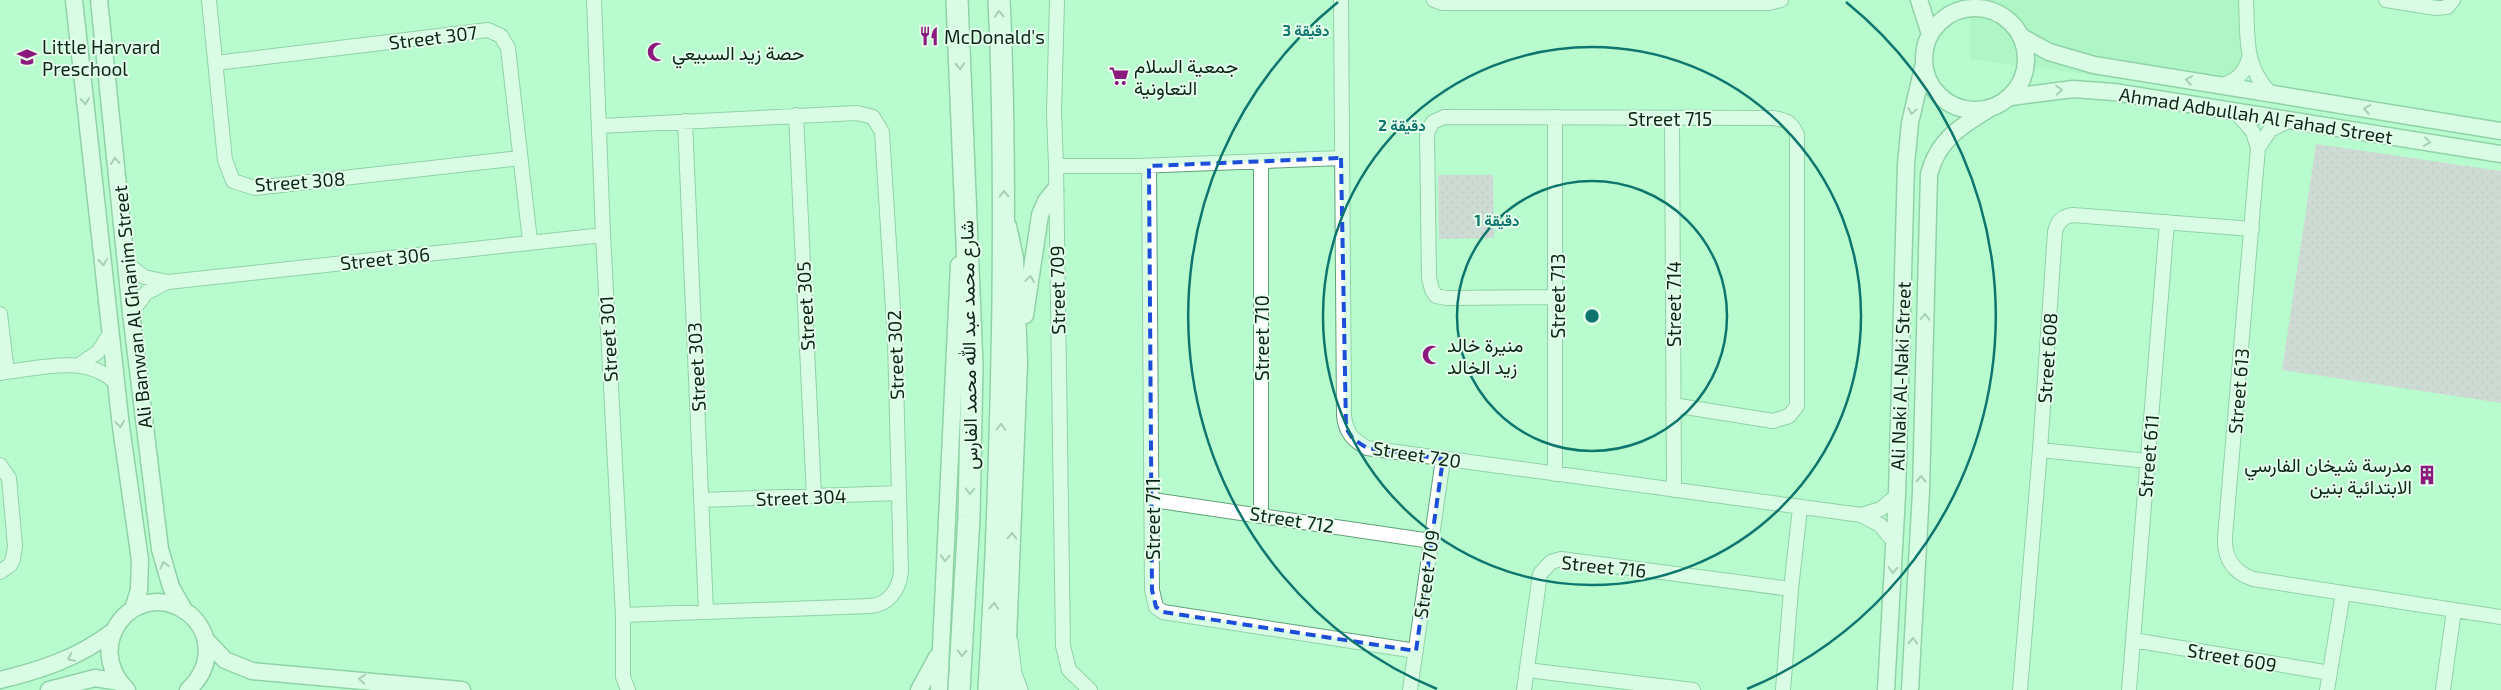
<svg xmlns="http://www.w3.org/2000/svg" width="2501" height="690" font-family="'Exo 2',Vazirmatn,sans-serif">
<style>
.built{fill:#a5efbf}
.grass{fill:url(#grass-dots)}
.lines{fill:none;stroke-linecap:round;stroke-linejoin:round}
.minor-casing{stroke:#61a178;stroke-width:16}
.tertiary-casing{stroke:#61a178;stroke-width:19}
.secondary-casing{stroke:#61a178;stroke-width:21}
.primary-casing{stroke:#61a178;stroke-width:24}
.minor{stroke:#fff;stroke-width:14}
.tertiary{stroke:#fff;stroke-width:16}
.secondary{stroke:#fff;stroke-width:19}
.primary{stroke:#fff;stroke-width:21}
.oneway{stroke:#919d96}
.marked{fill:none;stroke:#1d4ed8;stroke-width:4;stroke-dasharray:10 6;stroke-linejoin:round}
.ring{fill:none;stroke:#0f766e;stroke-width:2.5}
.labels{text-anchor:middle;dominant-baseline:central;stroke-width:4;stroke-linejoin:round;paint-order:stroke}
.poi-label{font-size:19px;fill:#0a2616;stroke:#e4feeb;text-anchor:start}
.street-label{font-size:19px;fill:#0a2616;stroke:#e4feeb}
.centre{fill:#0f766e;stroke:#e4feeb;stroke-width:2.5}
.ring-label{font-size:15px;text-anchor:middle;font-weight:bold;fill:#0f766e;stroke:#e4feeb;stroke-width:4;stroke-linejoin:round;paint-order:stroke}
</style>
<defs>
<pattern id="grass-dots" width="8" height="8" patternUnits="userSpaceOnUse" patternTransform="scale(1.25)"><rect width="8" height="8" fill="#e8b3db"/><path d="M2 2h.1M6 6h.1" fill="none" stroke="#c69abb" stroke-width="1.8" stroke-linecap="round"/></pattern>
</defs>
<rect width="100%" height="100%" fill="#b8fbce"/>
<path class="built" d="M 1970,0 L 2245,0 L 2249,58 L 2228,84 L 2115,78 L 1970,59 Z"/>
<path class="grass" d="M 2316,144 L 2501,171 L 2501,403 L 2282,370 Z
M 1438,175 L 1493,175 L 1494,238 L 1439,239 Z"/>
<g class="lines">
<defs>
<path id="minor" d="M 209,0 L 225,160 L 233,181 L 255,188 L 520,158
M 594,0 L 603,235 L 623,615 L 623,677 L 628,690
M 1341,0 L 1344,416 C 1346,433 1353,440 1367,448 L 1861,515 L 1880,525 L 1894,542
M 1434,0 L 1442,3 L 1769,3 L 1781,0
M 2246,0 C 2248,36 2243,65 2270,93
M 2386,0 L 2436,8 L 2447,7 L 2453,0
M 216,63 L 488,30 L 501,36 L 508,48 L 530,241
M 2221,85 C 2236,82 2245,73 2249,58
M 2237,113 L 2253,132 L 2258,148 L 2225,537 C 2224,558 2233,572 2253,579 L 2501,617
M 796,115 L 814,496
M 1672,119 L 1674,490
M 685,121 L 706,612
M 600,126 L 857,113 L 873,117 L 882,132 L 895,341 L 901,572 C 899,590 888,605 870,606 L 623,615
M 2258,148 L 2270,130 L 2290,120
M 1261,161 L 1261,515
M 1056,166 L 1054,112 L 1057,0
M 1149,166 L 1152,590 L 1156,607 L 1163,612 L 1416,651
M 125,262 L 144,277 L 168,282 L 603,235
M 1557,297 L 1447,298 L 1436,296 L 1432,290 L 1429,278 L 1427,132 L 1433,122 L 1444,117 L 1773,118 C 1787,120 1791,122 1797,135 L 1797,406 L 1789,416 L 1773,421 L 1673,405
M 131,313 L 146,293 L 167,282
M 0,314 L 7,372
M 79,365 L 98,352 L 111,332
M 0,373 C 38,369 85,353 116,383
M 2040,450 L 2148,461
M 0,465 L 9,478 L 15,546 L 13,559 L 10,565 L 0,572
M 1555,474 L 1555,117
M 702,500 L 899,493
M 1153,500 L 1431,541
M 1861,515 L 1881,509 L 1897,495
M 1791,589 L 1800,508
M 2133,640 L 2330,673
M 1527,670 L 1693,690
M 1090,690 L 1069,670 L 1063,646 L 1056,166 L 1138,166 L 1341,158
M 1410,690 L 1443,459
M 1524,690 L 1540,574 L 1551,562 L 1561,559 L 1791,589 L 1783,690
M 2020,690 L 2040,450 L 2055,232 C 2057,222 2063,216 2073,215 L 2252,229
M 2129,690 L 2167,222
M 2327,690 L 2343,593
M 2443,690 L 2454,610"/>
<path id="tertiary" d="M 74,0 L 121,427 L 140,560 L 139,590 L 133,609
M 99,0 L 131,313 L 160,549 L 171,587 L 184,610
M 1919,0 L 1930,34
M1924 59a51 51 0 1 1 102 0a51 51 0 1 1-102 0Z
M 2022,37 L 2049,52 L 2094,65 L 2501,131
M 2011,97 L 2073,89 L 2114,92 L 2501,154
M 1025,315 L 1040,215 L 1046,201 L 1055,190
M 206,640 L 225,660 L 252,671 L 462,690
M 0,680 C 41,670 78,658 112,632
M 49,690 L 95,678 L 120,682
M 127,690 C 80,644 137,575 188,613 C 197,620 204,631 206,642 C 209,661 202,677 188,690
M 919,690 L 937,657
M 939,690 L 959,265
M 1006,690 L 1019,362 L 1015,258 L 1008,226
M 1886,690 L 1897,495 L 1906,164 L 1910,123 L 1924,63
M 1910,690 L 1921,491 L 1929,174 C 1938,140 1961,126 1989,109"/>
<path id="secondary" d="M 1008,642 L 1012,674 L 1018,690"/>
<path id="primary" d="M 957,0 L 972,365 L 969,517 L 959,690
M 989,690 C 997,561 1001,431 1003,302 C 1004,201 1004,100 999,0"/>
</defs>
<use href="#minor" class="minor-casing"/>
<use href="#tertiary" class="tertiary-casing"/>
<use href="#secondary" class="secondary-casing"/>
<use href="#primary" class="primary-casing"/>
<use href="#minor" class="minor"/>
<use href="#tertiary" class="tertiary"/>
<use href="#secondary" class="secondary"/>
<use href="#primary" class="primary"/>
</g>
<defs><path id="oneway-chevron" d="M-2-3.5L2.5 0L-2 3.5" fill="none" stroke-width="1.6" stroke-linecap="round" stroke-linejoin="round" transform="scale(1.25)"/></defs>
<g class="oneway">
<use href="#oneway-chevron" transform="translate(999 14) rotate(-93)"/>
<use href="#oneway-chevron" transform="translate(960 66) rotate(87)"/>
<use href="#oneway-chevron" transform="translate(2189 80) rotate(-171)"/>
<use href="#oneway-chevron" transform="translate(2059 90) rotate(-4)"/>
<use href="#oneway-chevron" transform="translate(85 101) rotate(84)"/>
<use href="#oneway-chevron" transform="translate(2367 109) rotate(-171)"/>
<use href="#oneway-chevron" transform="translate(1912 111) rotate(100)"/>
<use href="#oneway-chevron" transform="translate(2427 142) rotate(9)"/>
<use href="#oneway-chevron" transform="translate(115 161) rotate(-96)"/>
<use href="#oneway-chevron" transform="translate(1004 194) rotate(-91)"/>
<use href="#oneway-chevron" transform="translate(103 262) rotate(84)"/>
<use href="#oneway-chevron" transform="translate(1030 279) rotate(-82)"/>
<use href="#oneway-chevron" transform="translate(1925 317) rotate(-89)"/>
<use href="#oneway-chevron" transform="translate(120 424) rotate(84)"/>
<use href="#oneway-chevron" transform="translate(1001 427) rotate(-89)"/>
<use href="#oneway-chevron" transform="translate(1921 479) rotate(-89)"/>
<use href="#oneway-chevron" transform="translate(970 491) rotate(92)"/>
<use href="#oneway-chevron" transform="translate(1012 536) rotate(-88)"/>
<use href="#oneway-chevron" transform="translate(945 558) rotate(93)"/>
<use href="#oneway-chevron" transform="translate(164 565) rotate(-105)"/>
<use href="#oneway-chevron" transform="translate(1893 570) rotate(93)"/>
<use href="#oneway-chevron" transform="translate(994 606) rotate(-87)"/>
<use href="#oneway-chevron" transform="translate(1913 641) rotate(-87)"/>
<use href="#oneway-chevron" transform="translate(962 653) rotate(93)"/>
<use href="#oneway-chevron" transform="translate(71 658) rotate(155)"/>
<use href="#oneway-chevron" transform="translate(362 679) rotate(-175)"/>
</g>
<path d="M0 0H2501V690H0ZM 1341,158 L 1346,428 L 1353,439 L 1367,448 L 1443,459 L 1416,651 L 1163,612 L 1156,607 L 1152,590 L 1149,166 Z" fill="#b8fbce" fill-opacity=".55" fill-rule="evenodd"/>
<path class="marked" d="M 1341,158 L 1346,428 L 1353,439 L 1367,448 L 1443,459 L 1416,651 L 1163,612 L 1156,607 L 1152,590 L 1149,166 Z"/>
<g class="ring">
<circle cx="1592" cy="316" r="135"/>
<circle cx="1592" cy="316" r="269"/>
<path d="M1437 689A404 404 0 0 1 1338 2M1846 2A404 404 0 0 1 1747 689"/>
</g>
<defs>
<symbol id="restaurant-bare" viewBox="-9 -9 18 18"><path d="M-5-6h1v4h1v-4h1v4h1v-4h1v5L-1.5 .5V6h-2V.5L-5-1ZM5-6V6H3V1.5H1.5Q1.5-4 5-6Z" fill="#8c1a7c" stroke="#e4feeb" stroke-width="2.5" paint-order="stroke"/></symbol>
<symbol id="mosque-bare" viewBox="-9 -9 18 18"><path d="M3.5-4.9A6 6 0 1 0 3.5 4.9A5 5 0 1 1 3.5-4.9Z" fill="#8c1a7c" stroke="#e4feeb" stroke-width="2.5" paint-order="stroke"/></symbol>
<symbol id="school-bare" viewBox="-9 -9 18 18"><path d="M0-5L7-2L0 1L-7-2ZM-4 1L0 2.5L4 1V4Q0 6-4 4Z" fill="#8c1a7c" stroke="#e4feeb" stroke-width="2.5" paint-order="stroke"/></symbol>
<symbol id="supermarket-bare" viewBox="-9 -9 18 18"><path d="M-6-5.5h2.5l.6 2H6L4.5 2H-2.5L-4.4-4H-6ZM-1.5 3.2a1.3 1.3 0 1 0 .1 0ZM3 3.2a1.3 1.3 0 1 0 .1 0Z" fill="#8c1a7c" stroke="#e4feeb" stroke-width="2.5" paint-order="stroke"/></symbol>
<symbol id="building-bare" viewBox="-9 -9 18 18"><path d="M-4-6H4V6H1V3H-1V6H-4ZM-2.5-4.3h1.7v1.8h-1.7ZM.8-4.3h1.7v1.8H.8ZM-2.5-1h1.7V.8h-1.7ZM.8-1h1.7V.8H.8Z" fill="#8c1a7c" stroke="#e4feeb" stroke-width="2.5" paint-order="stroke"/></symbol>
</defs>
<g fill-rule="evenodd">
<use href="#restaurant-bare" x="915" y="22" width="28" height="28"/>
<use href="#mosque-bare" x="643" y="38" width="28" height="28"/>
<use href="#school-bare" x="13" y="43" width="28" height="28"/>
<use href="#supermarket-bare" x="1105" y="62" width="28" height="28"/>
<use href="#mosque-bare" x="1418" y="341" width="28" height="28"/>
<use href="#building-bare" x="2413" y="461" width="28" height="28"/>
</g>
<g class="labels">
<g class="poi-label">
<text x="944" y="36">McDonald's</text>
<text x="42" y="46">Little Harvard<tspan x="42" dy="22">Preschool</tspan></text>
<text x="672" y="52">حصة زيد السبيعي</text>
<text x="1134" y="65">جمعية السلام<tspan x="1134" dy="22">التعاونية</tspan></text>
<text x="1447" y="344">منيرة خالد<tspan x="1447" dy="22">زيد الخالد</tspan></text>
<text x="2412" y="464" text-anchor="end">مدرسة شيخان الفارسي<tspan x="2412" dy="22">الابتدائية بنين</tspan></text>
</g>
<g class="street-label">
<text transform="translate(433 37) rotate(-7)">Street 307</text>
<text transform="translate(2256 115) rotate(9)">Ahmad Adbullah Al Fahad Street</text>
<text x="1670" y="118">Street 715</text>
<text transform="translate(300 181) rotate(-4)">Street 308</text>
<text transform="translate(385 258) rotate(-6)">Street 306</text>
<text transform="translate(1057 290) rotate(-91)">Street 709</text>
<text transform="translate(1557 296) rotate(-90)">Street 713</text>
<text transform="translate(1673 304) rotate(-90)">Street 714</text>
<text transform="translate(805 306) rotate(-93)">Street 305</text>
<text transform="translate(132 307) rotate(-96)">Ali Banwan Al Ghanim Street</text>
<text transform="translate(1261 338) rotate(-90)">Street 710</text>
<text transform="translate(608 339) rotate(-93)">Street 301</text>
<text transform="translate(968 345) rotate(-91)">شارع محمد عبد الله محمد الفارس</text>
<text transform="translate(895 355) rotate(-92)">Street 302</text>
<text transform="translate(2047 358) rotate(-86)">Street 608</text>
<text transform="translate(696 367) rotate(-93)">Street 303</text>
<text transform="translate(1900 376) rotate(-88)">Ali Naki Al-Naki Street</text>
<text transform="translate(2238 391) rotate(-85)">Street 613</text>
<text transform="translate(1417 454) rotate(9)">Street 720</text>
<text transform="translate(2148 456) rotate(-85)">Street 611</text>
<text transform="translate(801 497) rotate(-2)">Street 304</text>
<text transform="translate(1152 519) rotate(-90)">Street 711</text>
<text transform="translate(1292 519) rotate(9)">Street 712</text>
<text transform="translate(1604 566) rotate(6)">Street 716</text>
<text transform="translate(1426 574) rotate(-82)">Street 709</text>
<text transform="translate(2232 657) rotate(10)">Street 609</text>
</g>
</g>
<circle cx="1592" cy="316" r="8" class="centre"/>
<g class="ring-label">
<text x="1306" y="36">3 دقيقة</text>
<text x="1402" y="131">2 دقيقة</text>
<text x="1497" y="226">1 دقيقة</text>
</g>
</svg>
